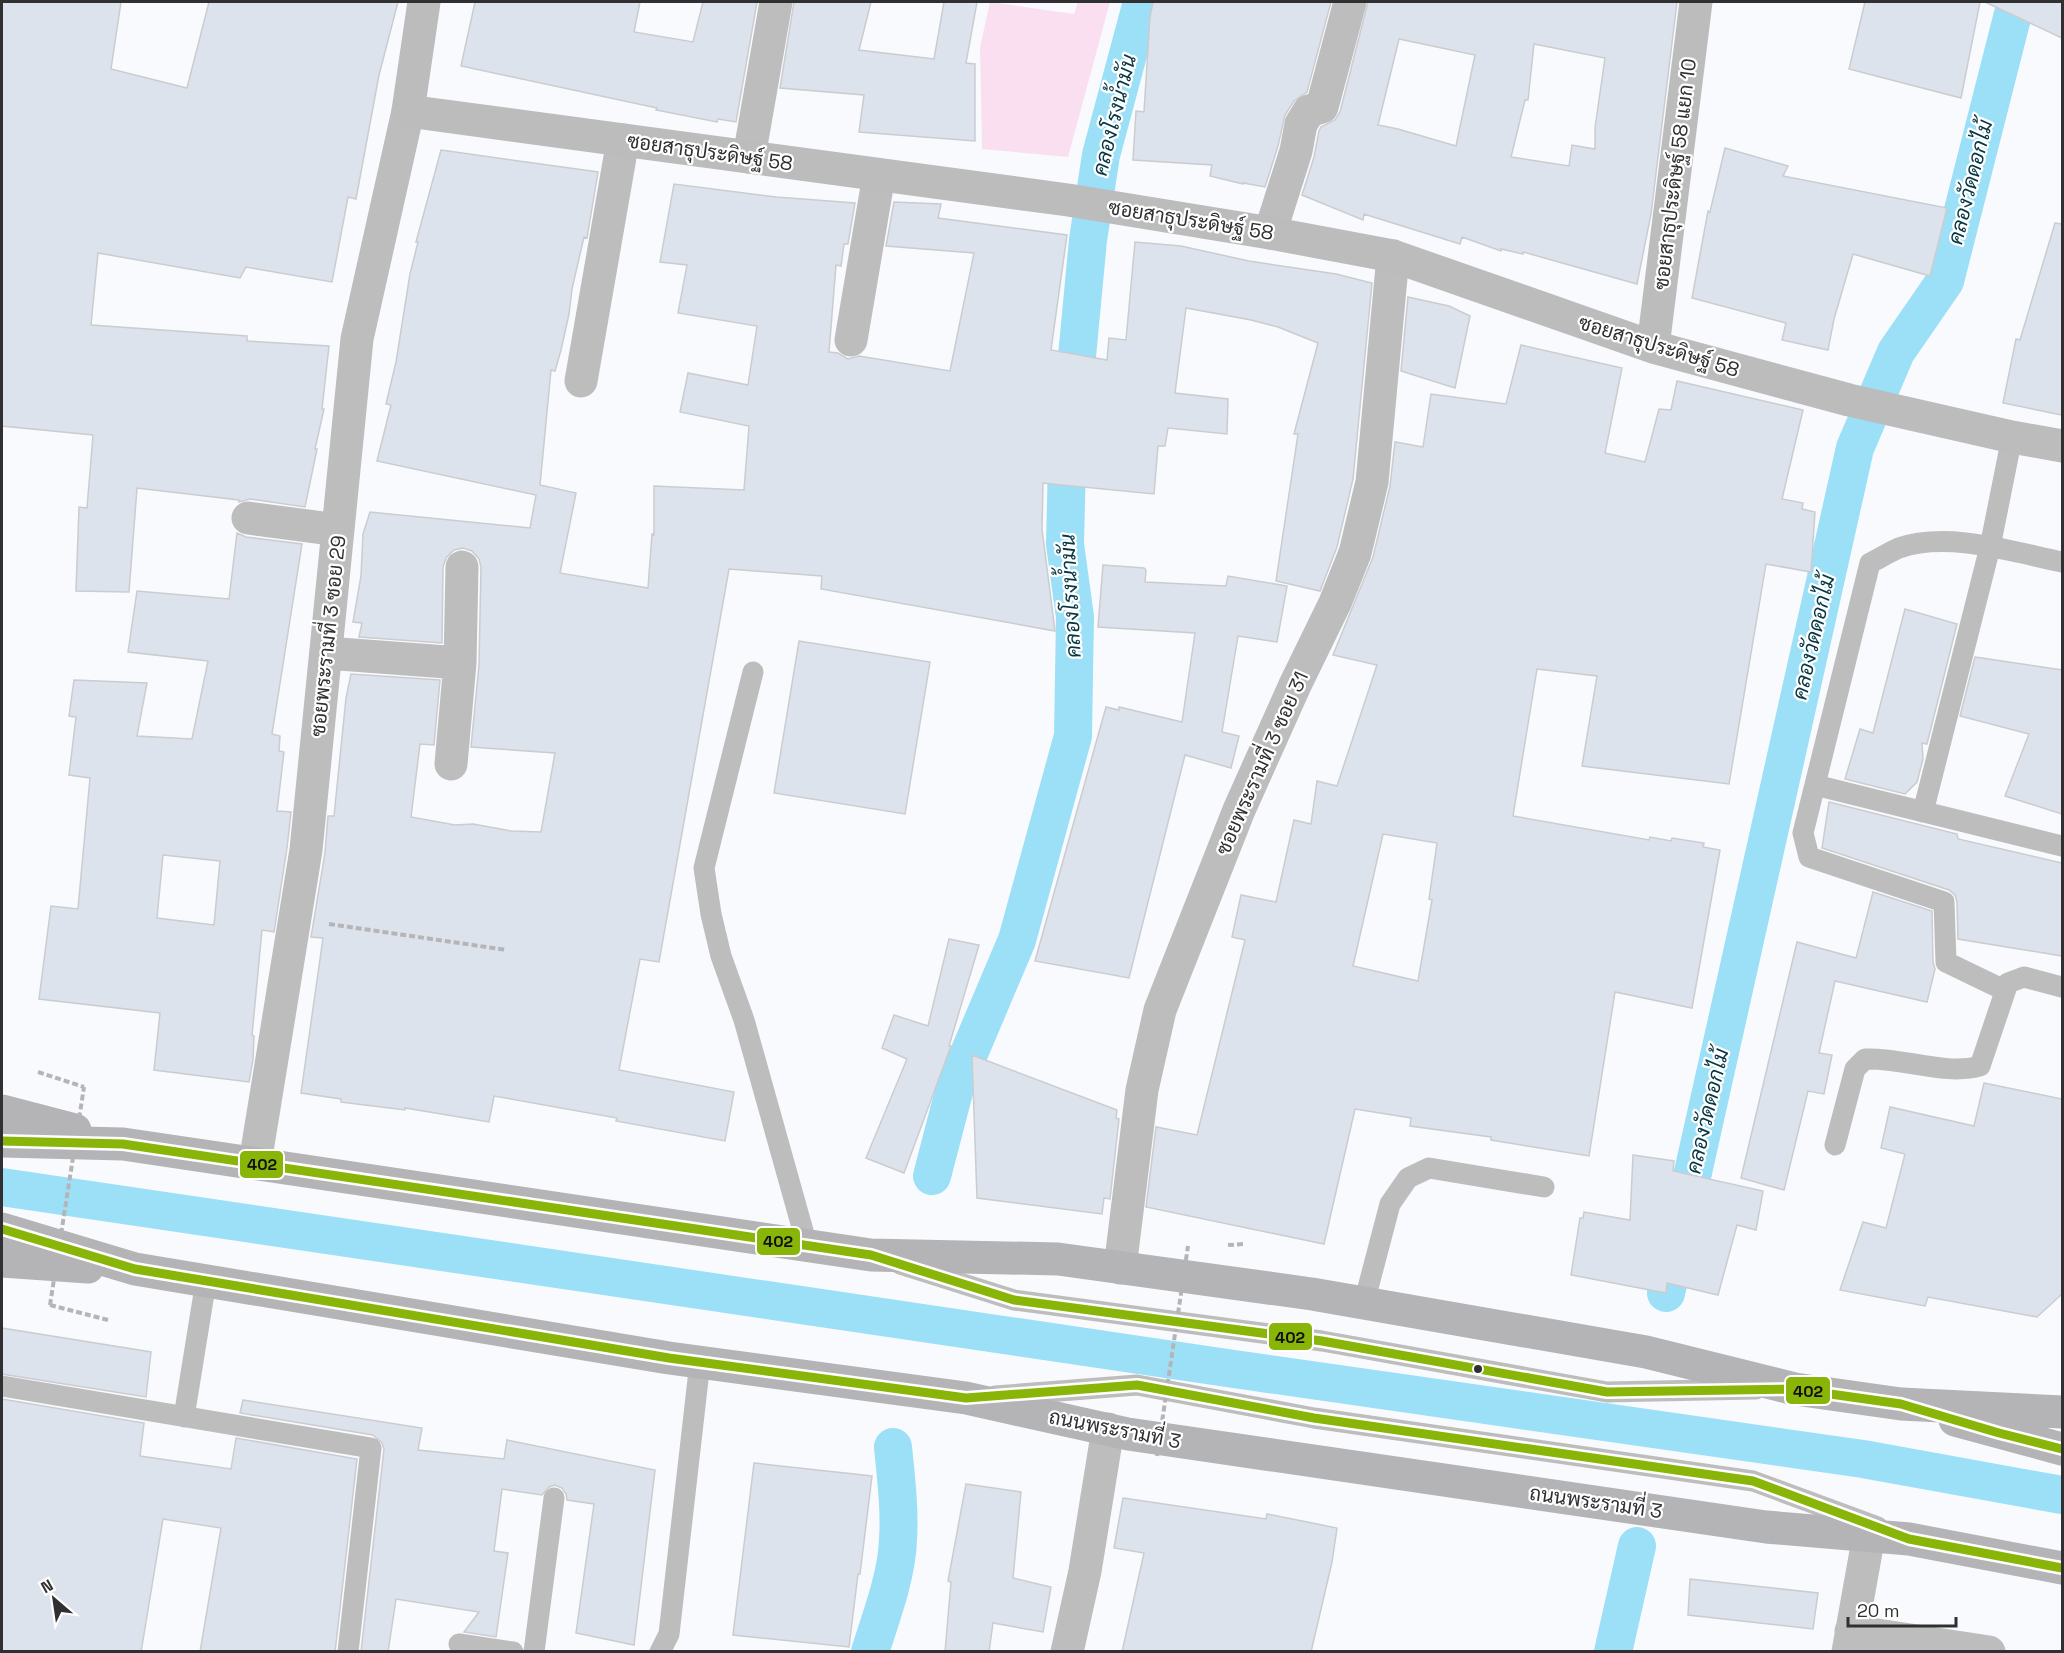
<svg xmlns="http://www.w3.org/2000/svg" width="2064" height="1653" font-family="'Space Grotesk',Sarabun,sans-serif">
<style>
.green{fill:#fadff1}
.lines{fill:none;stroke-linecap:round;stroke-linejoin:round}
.canal{stroke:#9be0f7;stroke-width:38}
.building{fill:#dde3ec;stroke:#cbcccf;stroke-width:1.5;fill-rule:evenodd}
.path{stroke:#b5b5b7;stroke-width:4;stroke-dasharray:6 3;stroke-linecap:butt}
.lane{stroke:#bdbdbd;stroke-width:21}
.street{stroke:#bdbdbd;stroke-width:33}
.secondary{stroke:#bcbcbd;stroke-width:33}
.primary{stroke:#b4b4b7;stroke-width:33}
.path-bridge{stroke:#b5b5b7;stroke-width:4;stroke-dasharray:6 3;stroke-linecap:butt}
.bus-1-casing{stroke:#fff;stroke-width:14}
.bus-1{stroke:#89b508;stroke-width:9}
.bus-dot{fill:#303033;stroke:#fff;stroke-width:2}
.labels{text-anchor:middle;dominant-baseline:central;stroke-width:4.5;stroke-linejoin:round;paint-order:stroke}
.street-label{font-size:20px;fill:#303033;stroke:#fff}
.water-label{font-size:21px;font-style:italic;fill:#073743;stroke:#fff}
.line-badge{stroke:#fff;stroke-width:2}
.pale-badge-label{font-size:16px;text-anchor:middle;font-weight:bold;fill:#111}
</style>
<rect width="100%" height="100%" fill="#f9fafe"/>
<path class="green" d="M 990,2 L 1074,14 L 1078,2 L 1110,2 L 1068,157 L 982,149 L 980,47 Z"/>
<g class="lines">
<path class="canal" d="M 932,1176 L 956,1084 L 1017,940 L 1073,736 L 1075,617 L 1065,544 L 1067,462 L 1088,240 L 1101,155 L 1142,2
M 2,1187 L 1227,1368 L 1863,1459 L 2062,1495
M 1666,1293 L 1855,448 L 1896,352 L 1945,281 L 2016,2
M 870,1652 C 881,1617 897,1575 898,1540 C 900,1509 896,1478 893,1447
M 1613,1652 L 1637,1546"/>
</g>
<path class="building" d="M 2,2 L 121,2 L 111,69 L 187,88 L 209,2 L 398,2 L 379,75 L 356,199 L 348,197 L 332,282 L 246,267 L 240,278 L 98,253 L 91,325 L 247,336 L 247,341 L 329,346 L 322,409 L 324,409 L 315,449 L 317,449 L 305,507 L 250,499 L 239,502 L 239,500 L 137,488 L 129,592 L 76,591 L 79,507 L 87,508 L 93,435 L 2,426 Z
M 475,2 L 640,2 L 634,32 L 693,42 L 703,2 L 757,2 L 736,122 L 718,119 L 717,122 L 656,110 L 657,108 L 461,66 Z
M 794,2 L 871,2 L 859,50 L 934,59 L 944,2 L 977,2 L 966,63 L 975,64 L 975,141 L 859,132 L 864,95 L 780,88 Z
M 1153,2 L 1331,2 L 1307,92 L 1294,101 L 1285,115 L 1278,146 L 1265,187 L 1243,183 L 1243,184 L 1210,176 L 1212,165 L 1133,160 L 1136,111 L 1144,112 L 1150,17 Z
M 1368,2 L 1677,2 L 1651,214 L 1637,284 L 1523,252 L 1523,254 L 1501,249 L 1501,251 L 1462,237 L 1460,244 L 1364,214 L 1363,220 L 1302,195 L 1314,157 L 1319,131 L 1321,127 L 1335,120 L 1340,112 ZM 1399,39 L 1475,55 L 1456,146 L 1398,129 L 1378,125 ZM 1534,44 L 1605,58 L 1595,128 L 1595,149 L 1572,145 L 1569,166 L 1511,157 L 1525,100 L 1528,100 Z
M 1865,2 L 1980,2 L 1961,98 L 1849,69 Z
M 1985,2 L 2062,2 L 2062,38 Z
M 1725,148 L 1788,166 L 1783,176 L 1947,208 L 1930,276 L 1853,254 L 1834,319 L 1828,350 L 1782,340 L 1786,323 L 1692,298 L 1708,211 L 1710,212 Z
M 441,150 L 598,172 L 587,238 L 584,237 L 572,289 L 569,314 L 561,350 L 555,371 L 551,370 L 540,485 L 576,493 L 560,573 L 648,588 L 652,534 L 654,535 L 654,486 L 744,490 L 749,426 L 680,412 L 688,373 L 748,385 L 757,326 L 678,313 L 687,265 L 660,262 L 674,184 L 776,197 L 855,203 L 848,244 L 844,244 L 841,266 L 836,265 L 829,352 L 838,353 L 848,359 L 859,356 L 950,371 L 974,253 L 886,246 L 894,202 L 941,204 L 938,218 L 1067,235 L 1051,350 L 1107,360 L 1109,338 L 1126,340 L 1135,242 L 1181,246 L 1249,261 L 1336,274 L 1372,283 L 1353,479 L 1337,547 L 1320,591 L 1276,581 L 1298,434 L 1294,434 L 1318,343 L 1278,327 L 1251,320 L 1186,308 L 1175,393 L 1228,399 L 1227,434 L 1168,428 L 1165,446 L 1158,446 L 1154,494 L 1043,483 L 1042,529 L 1055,631 L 821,589 L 822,576 L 729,569 L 659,962 L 640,959 L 619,1070 L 734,1092 L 725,1141 L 616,1121 L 617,1118 L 494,1096 L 489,1122 L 405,1108 L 405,1110 L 341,1102 L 341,1099 L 301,1093 L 323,938 L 311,937 L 325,853 L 328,816 L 334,816 L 346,698 L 351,674 L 440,680 L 434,745 L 420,744 L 411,817 L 455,825 L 473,824 L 511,831 L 541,832 L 555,753 L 471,747 L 479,665 L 481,567 L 479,559 L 472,551 L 463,548 L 454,550 L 446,558 L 443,567 L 442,643 L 359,637 L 362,623 L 353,622 L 361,576 L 363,534 L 370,512 L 530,528 L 536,495 L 377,461 L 391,405 L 386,404 L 396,362 L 410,274 L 418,242 L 416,242 Z
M 2055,223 L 2062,224 L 2062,415 L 2003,403 L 2016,339 L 2020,340 Z
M 1408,297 L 1449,306 L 1470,316 L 1455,388 L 1401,371 Z
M 1521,345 L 1622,368 L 1605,453 L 1645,462 L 1659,409 L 1671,410 L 1677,381 L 1803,410 L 1782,499 L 1803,503 L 1802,509 L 1815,512 L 1811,572 L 1766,564 L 1729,784 L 1582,766 L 1597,676 L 1537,669 L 1513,816 L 1649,840 L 1650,837 L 1671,841 L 1672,838 L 1704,843 L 1703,847 L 1720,850 L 1692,1008 L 1615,992 L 1589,1156 L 1491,1140 L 1491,1137 L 1410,1126 L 1411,1118 L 1355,1109 L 1324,1244 L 1146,1207 L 1156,1127 L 1197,1135 L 1245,940 L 1232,937 L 1241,895 L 1276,902 L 1294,820 L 1311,824 L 1317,781 L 1337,786 L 1377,665 L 1333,655 L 1373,557 L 1390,486 L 1395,442 L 1423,447 L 1431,394 L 1506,404 ZM 1383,834 L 1437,843 L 1429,899 L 1432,900 L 1418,981 L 1353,966 Z
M 237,533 L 246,537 L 302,544 L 272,734 L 280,736 L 279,751 L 284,752 L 277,811 L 291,812 L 287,848 L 274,932 L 262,930 L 252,1035 L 254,1036 L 253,1060 L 249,1082 L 154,1070 L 160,1013 L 39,999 L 51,906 L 78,909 L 90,778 L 69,775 L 76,717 L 69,716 L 74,680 L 147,683 L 137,736 L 192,739 L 208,661 L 128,652 L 137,591 L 229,599 ZM 163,855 L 220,861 L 214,925 L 157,918 Z
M 1103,565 L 1144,568 L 1146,570 L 1145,582 L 1226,586 L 1228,576 L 1287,586 L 1277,642 L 1238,636 L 1222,732 L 1239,736 L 1231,768 L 1185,755 L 1129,978 L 1035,961 L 1106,707 L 1119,710 L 1119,707 L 1182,722 L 1195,633 L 1098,627 Z
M 1905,609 L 1957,624 L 1927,744 L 1922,743 L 1923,759 L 1917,782 L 1905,794 L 1845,779 L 1860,729 L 1873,733 Z
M 799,641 L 930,662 L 905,814 L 774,793 Z
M 1975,657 L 2062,670 L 2062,814 L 2005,796 L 2029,734 L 1960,716 Z
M 1829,802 L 1957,834 L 1958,839 L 2062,863 L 2062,956 L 1958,939 L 1957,902 L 1955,895 L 1949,890 L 1822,848 Z
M 1873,892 L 1932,911 L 1933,962 L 1935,969 L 1927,1002 L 1835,981 L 1819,1053 L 1832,1055 L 1824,1094 L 1808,1091 L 1784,1190 L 1741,1178 L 1797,942 L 1856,958 Z
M 949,939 L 979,945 L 949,1046 L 951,1046 L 904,1173 L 866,1158 L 907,1059 L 882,1048 L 894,1015 L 928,1026 Z
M 972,1055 L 1117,1110 L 1116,1118 L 1119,1119 L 1110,1199 L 1104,1198 L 1102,1214 L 977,1198 Z
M 1984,1083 L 2062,1099 L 2062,1294 L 2037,1317 L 1928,1297 L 1925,1306 L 1840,1290 L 1863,1222 L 1886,1228 L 1905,1154 L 1881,1148 L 1890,1107 L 1974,1126 Z
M 1633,1155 L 1674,1161 L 1673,1171 L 1763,1191 L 1756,1230 L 1737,1225 L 1718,1295 L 1667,1283 L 1666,1293 L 1571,1275 L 1580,1218 L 1583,1218 L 1584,1212 L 1630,1220 Z
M 2,1328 L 151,1352 L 146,1397 L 2,1374 Z
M 2,1399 L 144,1423 L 140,1456 L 231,1469 L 236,1438 L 357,1459 L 335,1652 L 200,1652 L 221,1528 L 163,1519 L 141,1652 L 2,1652 Z
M 243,1400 L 422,1428 L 418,1450 L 504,1459 L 507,1440 L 655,1470 L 634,1645 L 576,1633 L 594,1504 L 567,1500 L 566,1494 L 562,1488 L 555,1485 L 549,1487 L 542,1495 L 502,1489 L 494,1551 L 508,1553 L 496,1637 L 464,1632 L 479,1612 L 396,1599 L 388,1652 L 361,1652 L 384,1449 L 382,1443 L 373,1435 L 240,1413 Z
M 754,1463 L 872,1476 L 860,1574 L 858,1574 L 849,1647 L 733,1635 Z
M 966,1484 L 1021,1492 L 1013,1578 L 1051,1587 L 1043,1632 L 993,1623 L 989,1652 L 945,1652 L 951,1582 L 948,1581 Z
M 1123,1498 L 1266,1519 L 1267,1514 L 1337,1528 L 1332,1562 L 1311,1652 L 1122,1652 L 1144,1553 L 1114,1548 Z
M 1690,1579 L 1818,1593 L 1813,1629 L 1688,1615 Z"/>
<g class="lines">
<path class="path" d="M 329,924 L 507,950
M 38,1072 L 84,1087
M 1228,1245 L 1245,1244
M 50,1305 L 108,1320"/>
<path class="lane" d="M 753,672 L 704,868 L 711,914 L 721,956 L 744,1020 L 807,1245
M 1815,785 L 2062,846
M 1923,812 L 1990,547 L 2012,437
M 2004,990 L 1946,962 L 1944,902 L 1809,857 L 1803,833 L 1870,563 C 1879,559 1889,552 1899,548 C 1948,531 2013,552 2062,562
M 1835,1145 L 1855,1069 L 1865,1059 C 1902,1057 1945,1076 1980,1066 L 2008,983 L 2024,977 L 2062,987
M 900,1264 L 1014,1300 L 1322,1341 L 1607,1392 L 1756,1389
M 1364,1303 L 1390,1204 L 1408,1178 L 1429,1168 L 1544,1187
M 2,1386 L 371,1448 L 348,1652
M 995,1396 L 1137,1385 L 1314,1418 L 1753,1481 L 1878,1527
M 184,1417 L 206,1281
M 459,1644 L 513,1652
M 534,1652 L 554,1498
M 660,1652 L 669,1634 L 700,1362"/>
<path class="street" d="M 749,157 L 776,2
M 1270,233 L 1296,151 L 1301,124 L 1309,111 L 1322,107 L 1350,2
M 851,340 L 879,175
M 581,381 L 623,140
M 248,518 L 338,530
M 326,653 L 460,663 L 462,567
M 451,764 L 460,663
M 255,1163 L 306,850 L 357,339 L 408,111
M 1120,1268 L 1142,1090 L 1160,1010 L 1239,810 L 1295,685 L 1335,603 L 1355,553 L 1372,482 L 1393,256
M 1851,1631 L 1989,1652
M 1067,1652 L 1085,1571 L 1108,1429
M 1848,1652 L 1869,1535"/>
<path class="secondary" d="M 424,2 L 408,111 L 1068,200 L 1270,233 L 1393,256 L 1653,347 L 1849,400 L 2012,437 L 2062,446
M 1653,347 L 1696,2"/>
<path class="primary" d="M 2,1111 L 75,1130
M 2,1141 L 123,1144 L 871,1255 L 1058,1259 L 1312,1294 L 1646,1352 L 1795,1389 L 1901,1404 L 2062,1412
M 2,1229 L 135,1269 L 669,1358 L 966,1398 L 1128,1434 L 1766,1527 L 1909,1539 L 2062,1568
M 2,1261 L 88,1267
M 1955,1420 L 2062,1449"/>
<path class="path-bridge" d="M 50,1305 L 84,1087
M 1157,1456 L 1188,1246"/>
<defs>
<path id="bus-1" d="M 2,1141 L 123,1144 L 871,1255 L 1014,1300 L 1322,1341 L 1607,1392 L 1795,1389 L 1901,1404 L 1999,1433 L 2062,1449
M 2,1229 L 135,1269 L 669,1358 L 966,1398 L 1137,1385 L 1314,1418 L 1753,1481 L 1909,1539 L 2062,1568"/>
</defs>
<use href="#bus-1" class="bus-1-casing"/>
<use href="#bus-1" class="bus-1"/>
</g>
<circle class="bus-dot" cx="1478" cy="1369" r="5"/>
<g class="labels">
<g class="street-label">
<text transform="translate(710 152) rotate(8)">ซอยสาธุประดิษฐ์ 58</text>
<text transform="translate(1675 174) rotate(-83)">ซอยสาธุประดิษฐ์ 58 แยก 10</text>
<text transform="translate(1191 220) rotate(9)">ซอยสาธุประดิษฐ์ 58</text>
<text transform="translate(1659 346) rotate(17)">ซอยสาธุประดิษฐ์ 58</text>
<text transform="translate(328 636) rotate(-84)">ซอยพระรามที่ 3 ซอย 29</text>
<text transform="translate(1262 763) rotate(-66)">ซอยพระรามที่ 3 ซอย 31</text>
<text transform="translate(1115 1429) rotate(11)">ถนนพระรามที่ 3</text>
<text transform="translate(1596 1502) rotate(8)">ถนนพระรามที่ 3</text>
</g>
<g class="water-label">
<text transform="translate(1114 115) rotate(-76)">คลองโรงน้ำมัน</text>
<text transform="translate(1970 182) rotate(-76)">คลองวัดดอกไม้</text>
<text transform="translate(1070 596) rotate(-93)">คลองโรงน้ำมัน</text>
<text transform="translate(1813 637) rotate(-77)">คลองวัดดอกไม้</text>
<text transform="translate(1707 1111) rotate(-77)">คลองวัดดอกไม้</text>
</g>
</g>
<g class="line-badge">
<rect x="239" y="1150" width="45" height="29" rx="6" fill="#89b508"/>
<rect x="756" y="1227" width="45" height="29" rx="6" fill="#89b508"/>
<rect x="1268" y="1322" width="45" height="29" rx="6" fill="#89b508"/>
<rect x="1785" y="1376" width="46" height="29" rx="6" fill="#89b508"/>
</g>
<g class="pale-badge-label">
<text x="262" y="1170">402</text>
<text x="778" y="1247">402</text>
<text x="1290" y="1343">402</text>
<text x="1808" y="1397">402</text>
</g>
<rect width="2064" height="1653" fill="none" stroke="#303033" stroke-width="6"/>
<g transform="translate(54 1599) rotate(331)" stroke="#ffffff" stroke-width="4.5" paint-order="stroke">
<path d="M0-4.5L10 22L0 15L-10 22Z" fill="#303033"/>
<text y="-9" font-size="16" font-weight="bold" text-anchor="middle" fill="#303033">N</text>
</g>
<path d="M1848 1617v9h108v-9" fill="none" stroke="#303033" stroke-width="3"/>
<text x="1857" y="1617" font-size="18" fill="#303033" stroke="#ffffff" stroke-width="4.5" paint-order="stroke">20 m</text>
</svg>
